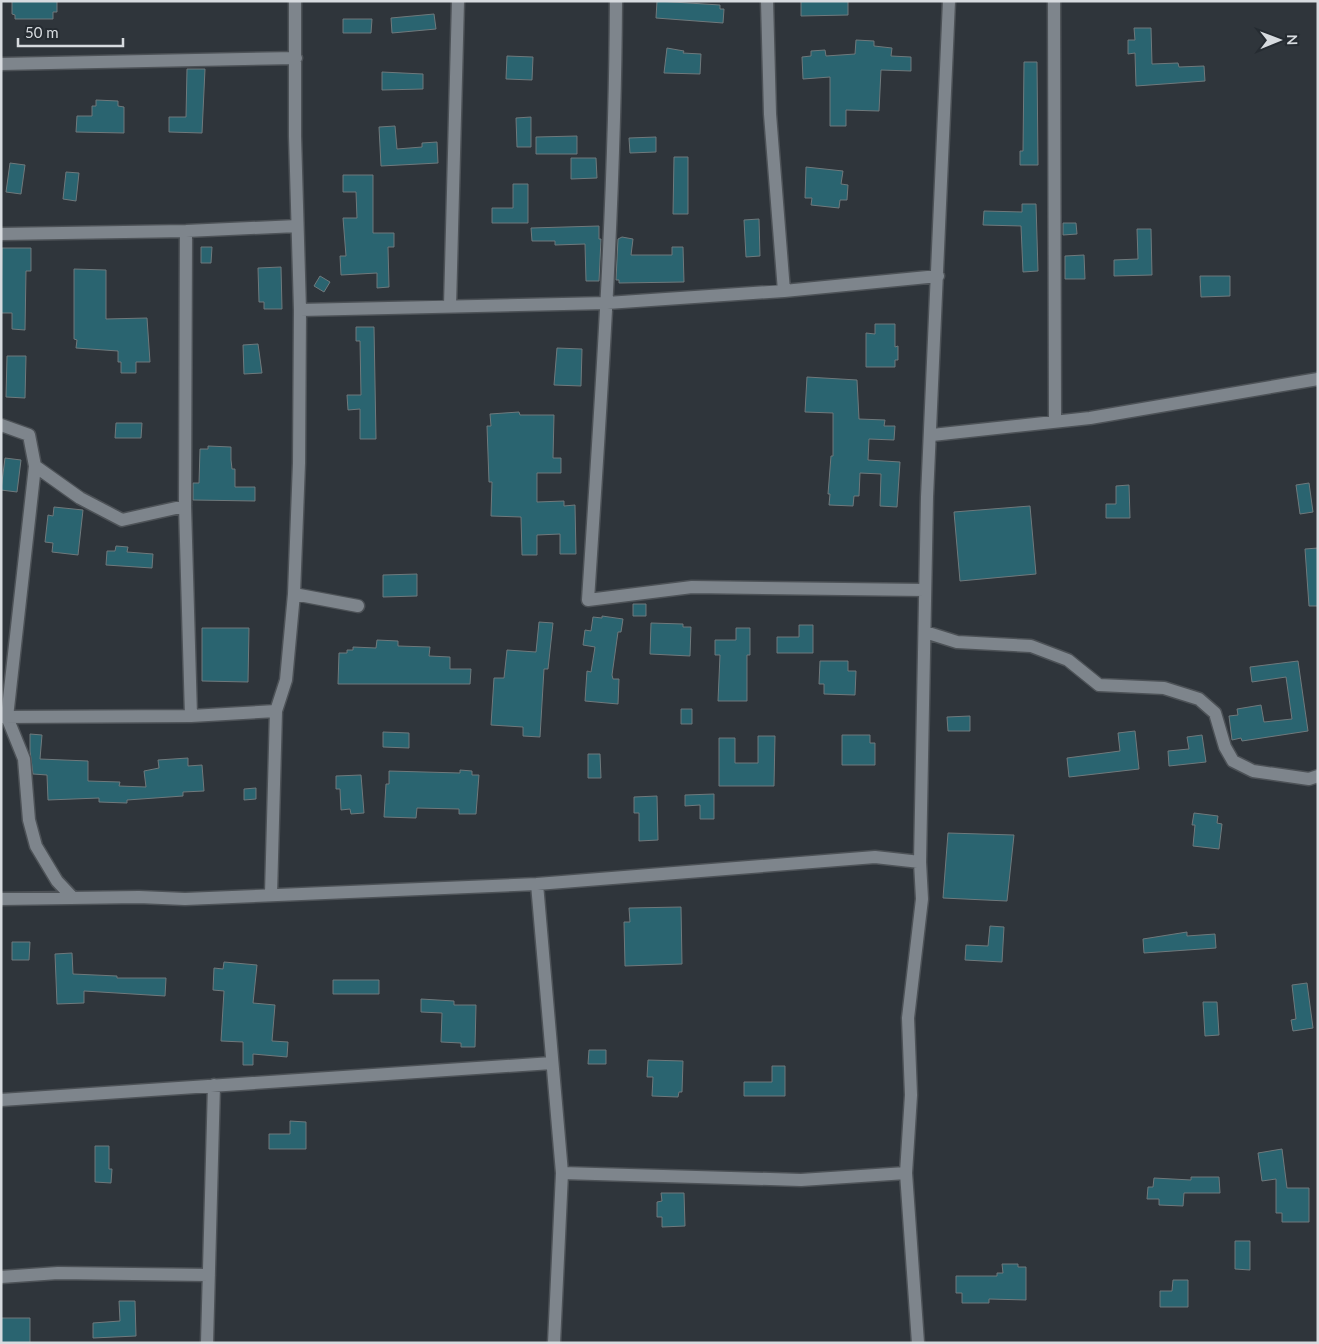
<svg xmlns="http://www.w3.org/2000/svg" width="1319" height="1344" font-family="Lato,sans-serif">
<style>
.building{fill:#2a6470;stroke:#6f797c}
.lines{fill:none;stroke-linecap:round;stroke-linejoin:round}
.minor-casing{stroke:#4d5257;stroke-width:15}
.minor{stroke:#7e858c;stroke-width:12}
</style>
<rect width="100%" height="100%" fill="#2f353b"/>
<path class="building" d="M 12,1 L 57,1 L 57,12 L 53,12 L 53,19 L 15,19 L 15,15 L 12,14 Z
M 657,1 L 720,5 L 720,9 L 724,9 L 723,23 L 656,18 Z
M 801,1 L 848,1 L 848,15 L 801,16 Z
M 434,14 L 436,29 L 392,33 L 391,18 Z
M 343,19 L 372,19 L 371,33 L 343,33 Z
M 1134,28 L 1151,28 L 1152,64 L 1178,63 L 1179,67 L 1204,66 L 1205,81 L 1136,86 L 1135,53 L 1128,54 L 1128,40 L 1135,40 Z
M 856,40 L 874,41 L 874,46 L 892,48 L 891,56 L 911,57 L 911,71 L 881,70 L 879,111 L 846,110 L 846,126 L 830,126 L 830,77 L 803,79 L 802,57 L 811,56 L 811,51 L 825,50 L 826,56 L 855,54 Z
M 667,48 L 684,51 L 683,53 L 701,54 L 700,74 L 664,73 Z
M 507,56 L 533,57 L 532,80 L 506,79 Z
M 1024,62 L 1037,62 L 1038,165 L 1020,165 L 1020,151 L 1023,151 Z
M 187,69 L 205,69 L 202,133 L 169,132 L 169,117 L 186,117 Z
M 382,72 L 423,74 L 423,89 L 382,90 Z
M 96,100 L 118,101 L 118,106 L 124,107 L 124,133 L 76,132 L 77,116 L 92,116 L 92,106 L 96,106 Z
M 531,117 L 531,147 L 517,147 L 516,118 Z
M 395,126 L 397,149 L 422,147 L 422,143 L 437,142 L 438,163 L 381,166 L 379,127 Z
M 577,136 L 577,154 L 536,154 L 536,137 Z
M 656,137 L 656,152 L 630,153 L 629,138 Z
M 674,157 L 688,157 L 688,214 L 673,214 Z
M 571,158 L 596,158 L 597,178 L 571,179 Z
M 10,163 L 25,165 L 21,194 L 6,192 Z
M 806,167 L 843,171 L 841,184 L 848,185 L 847,200 L 840,200 L 839,208 L 811,205 L 812,198 L 805,198 Z
M 66,172 L 79,173 L 76,201 L 63,199 Z
M 343,175 L 373,175 L 373,233 L 394,233 L 394,247 L 388,247 L 389,287 L 377,288 L 377,273 L 341,275 L 340,256 L 346,256 L 343,218 L 357,218 L 356,192 L 343,192 Z
M 513,184 L 528,184 L 528,223 L 492,223 L 492,208 L 513,208 Z
M 1022,204 L 1036,204 L 1038,271 L 1023,272 L 1021,226 L 983,225 L 984,211 L 1022,212 Z
M 759,219 L 760,256 L 746,257 L 744,220 Z
M 1063,223 L 1076,223 L 1077,234 L 1063,235 Z
M 599,226 L 599,239 L 601,239 L 599,281 L 586,281 L 585,244 L 555,245 L 555,241 L 532,241 L 531,228 Z
M 1137,229 L 1151,229 L 1152,275 L 1114,276 L 1114,260 L 1138,259 Z
M 622,237 L 633,239 L 631,255 L 672,255 L 672,247 L 683,247 L 684,282 L 619,283 L 619,280 L 616,280 L 618,239 Z
M 201,247 L 212,247 L 211,263 L 201,263 Z
M 2,248 L 31,248 L 31,271 L 26,271 L 25,330 L 12,329 L 12,313 L 1,313 Z
M 1084,255 L 1085,279 L 1065,279 L 1065,256 Z
M 281,267 L 282,309 L 264,309 L 264,302 L 259,302 L 258,268 Z
M 74,269 L 106,270 L 106,319 L 147,318 L 150,362 L 136,362 L 136,373 L 121,373 L 121,362 L 118,362 L 118,351 L 76,348 L 77,340 L 74,339 Z
M 320,276 L 330,282 L 324,292 L 314,286 Z
M 1200,276 L 1230,276 L 1230,296 L 1201,297 Z
M 875,324 L 895,324 L 895,347 L 898,346 L 898,360 L 895,360 L 895,367 L 866,367 L 866,333 L 875,334 Z
M 356,327 L 374,327 L 376,439 L 360,439 L 360,409 L 348,410 L 347,395 L 361,395 L 360,341 L 356,341 Z
M 258,344 L 262,373 L 244,374 L 243,345 Z
M 557,348 L 582,349 L 581,386 L 554,385 Z
M 7,356 L 26,356 L 25,398 L 6,397 Z
M 807,377 L 857,380 L 859,419 L 885,420 L 884,426 L 895,426 L 894,440 L 869,439 L 868,460 L 900,462 L 897,507 L 880,506 L 881,474 L 860,473 L 859,496 L 854,496 L 853,506 L 829,505 L 830,494 L 828,494 L 831,456 L 833,456 L 833,413 L 805,412 Z
M 519,412 L 520,415 L 554,415 L 553,458 L 561,458 L 561,473 L 537,473 L 537,502 L 564,501 L 564,506 L 575,505 L 576,554 L 560,554 L 560,534 L 537,535 L 537,555 L 522,555 L 521,517 L 491,516 L 492,482 L 489,482 L 487,426 L 491,426 L 490,414 Z
M 116,423 L 142,423 L 141,438 L 115,438 Z
M 208,446 L 231,447 L 231,460 L 232,469 L 235,469 L 235,487 L 255,487 L 255,501 L 193,500 L 193,483 L 199,483 L 200,449 L 208,449 Z
M 5,458 L 21,460 L 17,492 L 1,490 Z
M 1309,483 L 1313,512 L 1300,514 L 1296,485 Z
M 1129,485 L 1130,518 L 1106,518 L 1106,504 L 1116,504 L 1116,486 Z
M 1030,506 L 1036,574 L 960,581 L 954,512 Z
M 54,507 L 83,510 L 78,555 L 52,552 L 53,543 L 45,542 L 48,515 L 53,516 Z
M 116,546 L 128,547 L 127,552 L 153,554 L 152,568 L 106,565 L 107,551 L 115,551 Z
M 1318,548 L 1318,606 L 1309,606 L 1305,549 Z
M 417,574 L 417,596 L 383,597 L 383,575 Z
M 633,604 L 646,604 L 646,616 L 633,616 Z
M 602,616 L 623,619 L 621,632 L 618,632 L 612,675 L 613,679 L 619,679 L 618,704 L 585,701 L 587,671 L 591,672 L 595,647 L 583,645 L 585,630 L 591,631 L 593,617 L 602,618 Z
M 539,622 L 553,623 L 548,669 L 544,669 L 540,737 L 523,736 L 523,727 L 491,725 L 494,678 L 504,678 L 507,650 L 536,652 Z
M 651,623 L 683,624 L 683,627 L 691,627 L 690,656 L 650,654 Z
M 799,625 L 813,625 L 813,653 L 777,653 L 777,637 L 799,637 Z
M 202,628 L 249,628 L 248,682 L 202,681 Z
M 736,628 L 750,628 L 750,655 L 747,655 L 747,701 L 718,701 L 720,655 L 715,655 L 715,640 L 736,640 Z
M 377,640 L 398,641 L 398,646 L 430,647 L 429,656 L 450,657 L 450,669 L 471,669 L 470,684 L 338,684 L 339,653 L 347,653 L 347,650 L 353,650 L 353,647 L 376,648 Z
M 820,661 L 848,661 L 848,671 L 856,671 L 855,695 L 824,694 L 824,684 L 819,684 Z
M 1298,661 L 1308,731 L 1242,741 L 1241,738 L 1232,740 L 1229,716 L 1238,715 L 1237,709 L 1261,705 L 1264,722 L 1292,719 L 1286,677 L 1252,682 L 1250,667 Z
M 681,709 L 692,709 L 692,724 L 681,724 Z
M 970,716 L 970,731 L 948,731 L 947,717 Z
M 1135,731 L 1139,769 L 1069,777 L 1067,758 L 1120,751 L 1118,733 Z
M 383,732 L 409,733 L 409,748 L 383,747 Z
M 30,734 L 42,735 L 40,759 L 88,761 L 88,781 L 120,782 L 119,786 L 146,787 L 144,771 L 159,768 L 158,760 L 188,758 L 188,766 L 202,765 L 204,791 L 183,792 L 183,796 L 127,800 L 127,803 L 99,802 L 99,798 L 48,800 L 47,775 L 33,774 L 30,751 Z
M 842,735 L 870,735 L 870,743 L 875,743 L 875,765 L 842,765 Z
M 1202,735 L 1206,762 L 1169,766 L 1168,751 L 1189,749 L 1187,737 Z
M 758,736 L 775,736 L 774,786 L 719,786 L 719,738 L 735,738 L 735,763 L 758,763 Z
M 588,754 L 600,754 L 601,778 L 588,778 Z
M 460,770 L 472,771 L 472,775 L 479,775 L 476,814 L 459,814 L 459,809 L 417,808 L 416,818 L 384,817 L 386,784 L 389,784 L 389,771 L 460,773 Z
M 361,775 L 364,813 L 351,814 L 350,809 L 341,810 L 340,789 L 336,789 L 336,776 Z
M 256,788 L 256,799 L 244,800 L 244,789 Z
M 714,794 L 714,819 L 700,819 L 700,805 L 685,806 L 685,795 Z
M 657,796 L 658,840 L 639,841 L 639,813 L 634,813 L 634,797 Z
M 1194,813 L 1218,816 L 1217,823 L 1222,824 L 1219,849 L 1193,846 L 1195,825 L 1192,825 Z
M 948,833 L 1014,835 L 1007,901 L 943,898 Z
M 681,907 L 682,964 L 625,966 L 624,922 L 630,922 L 629,908 Z
M 990,926 L 1004,927 L 1002,962 L 965,960 L 966,945 L 988,946 Z
M 1187,932 L 1187,936 L 1215,934 L 1216,948 L 1144,953 L 1143,939 Z
M 12,942 L 30,942 L 29,960 L 12,960 Z
M 72,953 L 73,974 L 117,976 L 117,978 L 166,978 L 165,996 L 84,991 L 84,1003 L 57,1004 L 55,954 Z
M 224,962 L 257,965 L 253,1003 L 275,1005 L 272,1041 L 288,1042 L 287,1057 L 253,1054 L 253,1065 L 243,1065 L 243,1042 L 221,1041 L 224,991 L 213,990 L 214,968 L 223,969 Z
M 333,980 L 379,980 L 379,994 L 333,994 Z
M 1307,983 L 1313,1028 L 1293,1031 L 1291,1020 L 1296,1019 L 1292,985 Z
M 421,999 L 454,1001 L 454,1005 L 476,1005 L 475,1047 L 461,1047 L 461,1043 L 441,1042 L 442,1013 L 421,1012 Z
M 1203,1002 L 1217,1002 L 1219,1035 L 1205,1036 Z
M 589,1050 L 606,1050 L 606,1064 L 588,1064 Z
M 648,1060 L 683,1061 L 682,1092 L 679,1092 L 678,1097 L 652,1096 L 653,1077 L 647,1077 Z
M 772,1066 L 785,1066 L 785,1096 L 744,1096 L 744,1082 L 772,1082 Z
M 290,1121 L 306,1122 L 306,1149 L 269,1149 L 269,1134 L 290,1134 Z
M 95,1146 L 109,1146 L 109,1169 L 112,1169 L 111,1183 L 95,1182 Z
M 1282,1149 L 1287,1188 L 1309,1188 L 1309,1222 L 1282,1222 L 1282,1213 L 1276,1213 L 1276,1179 L 1262,1181 L 1258,1153 Z
M 1191,1177 L 1219,1177 L 1220,1193 L 1184,1193 L 1183,1206 L 1159,1205 L 1159,1199 L 1147,1199 L 1148,1187 L 1153,1187 L 1154,1178 L 1191,1180 Z
M 661,1193 L 684,1193 L 685,1226 L 662,1227 L 662,1217 L 657,1217 L 657,1202 L 662,1201 Z
M 1235,1241 L 1250,1241 L 1250,1270 L 1235,1269 Z
M 1002,1264 L 1018,1264 L 1018,1267 L 1026,1267 L 1026,1300 L 989,1299 L 989,1303 L 962,1303 L 962,1293 L 956,1293 L 956,1276 L 997,1276 L 997,1273 L 1003,1273 Z
M 1173,1280 L 1188,1280 L 1188,1307 L 1160,1307 L 1160,1291 L 1172,1291 Z
M 119,1301 L 135,1301 L 136,1336 L 93,1338 L 93,1323 L 120,1321 Z
M 1,1318 L 30,1318 L 30,1343 L 1,1343 Z"/>
<g class="lines">
<defs>
<path id="minor" d="M 616,1 C 615,201 601,401 588,600 L 692,587 L 925,590
M 767,1 L 770,114 L 784,291
M 1054,1 L 1055,421
M 1,64 L 296,58
M 186,231 L 185,506 L 191,716
M 1,234 L 186,231 L 297,226
M 450,306 L 458,1
M 300,310 L 607,303 L 784,291 L 938,276
M 1,425 L 29,435 L 35,466 L 80,498 L 122,520 L 185,506
M 932,435 L 1090,418 L 1318,379
M 35,466 L 7,717 L 24,759 L 29,820 L 36,846 L 57,881 L 73,898
M 294,594 L 358,606
M 925,632 L 957,642 L 1031,646 L 1068,660 L 1099,685 L 1164,688 L 1199,699 L 1215,713 L 1225,747 L 1233,761 L 1253,771 L 1309,779 L 1318,776
M 1,717 L 191,716 L 276,711
M 537,884 L 562,1173
M 271,894 L 276,711 L 286,680 L 294,594 L 299,463 L 300,310 L 295,136 L 295,1
M 1,899 L 139,897 L 185,899 L 537,884 L 875,857 L 920,862
M 1,1100 L 552,1063
M 1,1277 L 58,1273 L 209,1275
M 207,1343 L 214,1085
M 554,1343 L 562,1173 L 801,1180 L 906,1173
M 918,1343 L 906,1173 L 911,1095 L 908,1018 L 922,899 L 920,862 L 927,497 L 949,1"/>
</defs>
<use href="#minor" class="minor-casing"/>
<use href="#minor" class="minor"/>
</g>
<rect width="1319" height="1344" fill="none" stroke="#d7dbdf" stroke-width="5"/>
<g transform="translate(1279 40) rotate(89)" stroke="#252b31" stroke-width="4" paint-order="stroke">
<path d="M0-4L9 19L0 12L-9 19Z" fill="#d7dbdf"/>
<text y="-8" font-size="14" font-weight="bold" text-anchor="middle" fill="#d7dbdf">N</text>
</g>
<path d="M18 38v8h105v-8" fill="none" stroke="#d7dbdf" stroke-width="2.5"/>
<text x="25" y="38" font-size="15" fill="#d7dbdf" stroke="#252b31" stroke-width="4" paint-order="stroke">50 m</text>
</svg>
